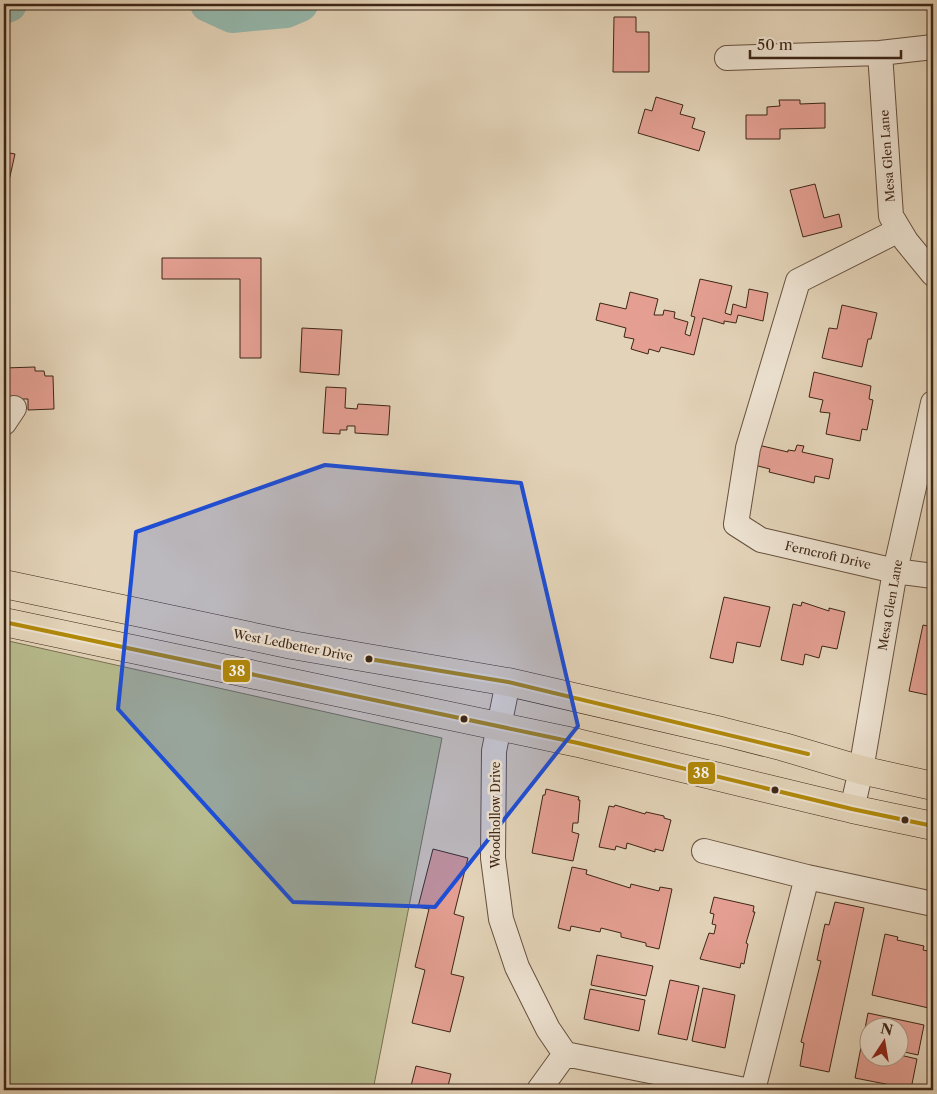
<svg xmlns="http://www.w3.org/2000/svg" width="937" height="1094" font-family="'Libre Caslon Text',serif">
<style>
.green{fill:#b7bb8d;stroke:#7a7052}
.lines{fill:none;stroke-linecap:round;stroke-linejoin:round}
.river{stroke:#95b8ad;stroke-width:36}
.building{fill:#e49f92;stroke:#3d2516}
.minor-casing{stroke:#66503e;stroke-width:26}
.major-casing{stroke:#3d2516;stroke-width:29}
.minor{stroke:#ede2d1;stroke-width:24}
.major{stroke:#e3d3b8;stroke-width:28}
.bus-1-casing{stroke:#ede2d1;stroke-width:8}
.bus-1{stroke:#b18909;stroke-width:4}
.marked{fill:#1d4ed8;fill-opacity:0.2;stroke:#1d4ed8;stroke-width:4;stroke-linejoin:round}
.bus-dot{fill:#3d2516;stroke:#ede2d1;stroke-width:2}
.labels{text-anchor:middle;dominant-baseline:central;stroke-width:5;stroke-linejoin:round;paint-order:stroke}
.street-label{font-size:12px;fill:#3d2516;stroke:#ede2d1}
.line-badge{stroke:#ede2d1;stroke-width:2}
.badge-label{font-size:14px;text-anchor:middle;font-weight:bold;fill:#fff}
</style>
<rect width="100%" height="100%" fill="#e3d3b8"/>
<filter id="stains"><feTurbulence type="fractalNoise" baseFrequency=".004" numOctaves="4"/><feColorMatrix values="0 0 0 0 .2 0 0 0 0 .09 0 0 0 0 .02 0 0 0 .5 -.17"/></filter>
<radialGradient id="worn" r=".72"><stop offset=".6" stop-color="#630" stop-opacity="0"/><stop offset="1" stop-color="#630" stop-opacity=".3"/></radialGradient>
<path class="green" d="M 4,640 L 442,738 L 373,1090 L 4,1090 Z"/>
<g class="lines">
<path class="river" d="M 208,4 L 232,15 L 286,10 L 300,4
M 4,6 L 9,4"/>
</g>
<path class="building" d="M 614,17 L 636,17 L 636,32 L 649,32 L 649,72 L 613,72 Z
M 656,97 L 683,105 L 680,114 L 695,118 L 692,128 L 705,132 L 699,151 L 638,133 L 645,109 L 652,111 Z
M 779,100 L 800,100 L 800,104 L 825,103 L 825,128 L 780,129 L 780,139 L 746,139 L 746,115 L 767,115 L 767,107 L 780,106 Z
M 4,152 L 15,154 L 4,203 Z
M 815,184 L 824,218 L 839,214 L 842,227 L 803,237 L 790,190 Z
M 162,258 L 261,258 L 261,358 L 240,358 L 240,279 L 162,279 Z
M 700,279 L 732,286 L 725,313 L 731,315 L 733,304 L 746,308 L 749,289 L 768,293 L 763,321 L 738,315 L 736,323 L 724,321 L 724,324 L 703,318 L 694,355 L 661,347 L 659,352 L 649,349 L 648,354 L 631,349 L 634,339 L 624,337 L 626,328 L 596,320 L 600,303 L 626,309 L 630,292 L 658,299 L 654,315 L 663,315 L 664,310 L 675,312 L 674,318 L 688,322 L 685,334 L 690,336 L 695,317 L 691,316 Z
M 842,305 L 877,313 L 871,339 L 868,339 L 862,367 L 822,358 L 829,328 L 837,329 Z
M 302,328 L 342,330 L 339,375 L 300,372 Z
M 35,367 L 35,371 L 44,371 L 45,376 L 53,376 L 54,409 L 28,410 L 28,399 L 4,399 L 4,368 Z
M 814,372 L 871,386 L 869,399 L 873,400 L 867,430 L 862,429 L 860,441 L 826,434 L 830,413 L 820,412 L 823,400 L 809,397 Z
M 326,387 L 346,388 L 345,408 L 357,409 L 358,404 L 390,406 L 388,435 L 355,433 L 355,426 L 347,426 L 347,430 L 340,430 L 340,434 L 323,433 Z
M 758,445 L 788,452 L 788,450 L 795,451 L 797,445 L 804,446 L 802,452 L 833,459 L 829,479 L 815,476 L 814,483 L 769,472 L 770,469 L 754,465 Z
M 724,597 L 770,607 L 760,647 L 737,642 L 733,663 L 710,658 Z
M 802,602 L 829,611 L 829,608 L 845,612 L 837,649 L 822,646 L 819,658 L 805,654 L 803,665 L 781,660 L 793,604 L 801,606 Z
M 923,625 L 933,627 L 933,696 L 909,691 Z
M 546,789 L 579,797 L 578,800 L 580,800 L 578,823 L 573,823 L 572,832 L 579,834 L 573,861 L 532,853 L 543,795 L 545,795 Z
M 615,805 L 645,814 L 646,812 L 664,816 L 664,818 L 671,820 L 663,851 L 655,849 L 655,852 L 627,843 L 626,849 L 616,846 L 615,850 L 599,847 L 609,806 L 614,807 Z
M 433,849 L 468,858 L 454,914 L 464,917 L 451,974 L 464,977 L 450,1032 L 412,1023 L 425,970 L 415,967 L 429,909 L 418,907 Z
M 572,867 L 587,870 L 586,874 L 630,888 L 631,884 L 659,891 L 660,887 L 672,889 L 659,949 L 646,946 L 646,943 L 621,937 L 621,933 L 601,928 L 600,932 L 571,926 L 570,931 L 558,928 Z
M 714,897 L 754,906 L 753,912 L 755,912 L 746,943 L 748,944 L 744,964 L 741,963 L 740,968 L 700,959 L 709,933 L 714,934 L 716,925 L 712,924 L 714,914 L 710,913 Z
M 835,902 L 864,908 L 829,1072 L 800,1066 L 804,1043 L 801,1042 L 821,961 L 817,960 L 825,924 L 829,925 Z
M 885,934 L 898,937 L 897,940 L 924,946 L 923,950 L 933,952 L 933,1009 L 872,995 Z
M 597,955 L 653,966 L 646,996 L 591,985 Z
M 670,980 L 699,986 L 687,1040 L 658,1034 Z
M 703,988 L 735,995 L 725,1048 L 692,1041 Z
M 590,989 L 645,1000 L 639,1031 L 584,1019 Z
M 868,1013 L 924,1025 L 918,1055 L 900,1051 L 900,1026 L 870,1026 L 870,1045 L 862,1044 Z
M 861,1047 L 870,1049 L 870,1056 L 900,1055 L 917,1059 L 911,1089 L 855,1078 Z
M 416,1066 L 451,1074 L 447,1090 L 410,1090 Z"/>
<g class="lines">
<defs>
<path id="minor" d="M 880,53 L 891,216 L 906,241 L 933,274
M 727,58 L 880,53 L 933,47
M 899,230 L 798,281 L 748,448 L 736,524 L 761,540 L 895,571 L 933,576
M 4,423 L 14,408
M 508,682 L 494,751 L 493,858 L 501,919 L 517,967 L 548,1029 L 565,1054
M 852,809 L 861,770 L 895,571 L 933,403
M 704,851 L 807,877 L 933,904
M 539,1090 L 565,1054 L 745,1090
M 753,1090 L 807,877"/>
<path id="major" d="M 4,584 L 292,645 L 508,682 L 721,731 L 784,747 L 861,770 L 933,786
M 4,622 L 578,743 L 852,809 L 933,826"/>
</defs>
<use href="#minor" class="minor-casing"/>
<use href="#major" class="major-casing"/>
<use href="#minor" class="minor"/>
<use href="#major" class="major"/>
<defs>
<path id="bus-1" d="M 4,622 L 578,743 L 852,809 L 933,826
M 369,659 L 508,682 L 808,754"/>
</defs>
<use href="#bus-1" class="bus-1-casing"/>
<use href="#bus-1" class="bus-1"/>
</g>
<path class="marked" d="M 325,465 L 521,483 L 578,726 L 435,907 L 293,902 L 118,709 L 136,532 Z"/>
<g class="bus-dot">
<circle cx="369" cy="659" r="4.5"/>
<circle cx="464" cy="719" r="4.5"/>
<circle cx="775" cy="790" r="4.5"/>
<circle cx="905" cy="820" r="4.5"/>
</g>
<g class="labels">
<g class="street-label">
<text transform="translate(887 156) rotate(-94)">Mesa Glen Lane</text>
<text transform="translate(828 555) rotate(13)">Ferncroft Drive</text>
<text transform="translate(890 605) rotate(-80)">Mesa Glen Lane</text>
<text transform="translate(293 645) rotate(11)">West Ledbetter Drive</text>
<text transform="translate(495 815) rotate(-90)">Woodhollow Drive</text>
</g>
</g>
<g class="line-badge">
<rect x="222" y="659" width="29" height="24" rx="5" fill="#b18909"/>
<rect x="687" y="761" width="29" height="24" rx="5" fill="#b18909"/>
</g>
<g class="badge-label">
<text x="237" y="676">38</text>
<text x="701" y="778">38</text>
</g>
<rect width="937" height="1094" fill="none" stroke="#e3d3b8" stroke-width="20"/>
<rect x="5" y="5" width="927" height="1084" fill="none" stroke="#3d2516" stroke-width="2.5"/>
<rect x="10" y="10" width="917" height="1074" fill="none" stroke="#3d2516"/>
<g transform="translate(884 1042) rotate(12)"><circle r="24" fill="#ede2d1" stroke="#a79686"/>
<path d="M0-4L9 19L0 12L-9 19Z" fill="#8f2418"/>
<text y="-8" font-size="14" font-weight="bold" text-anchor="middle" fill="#3d2516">N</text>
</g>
<path d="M750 50v8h151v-8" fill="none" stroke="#3d2516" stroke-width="2.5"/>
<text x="757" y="50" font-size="15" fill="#3d2516" stroke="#ede2d1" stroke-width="4" paint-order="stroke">50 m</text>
<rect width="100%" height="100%" filter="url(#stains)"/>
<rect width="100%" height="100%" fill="url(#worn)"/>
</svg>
